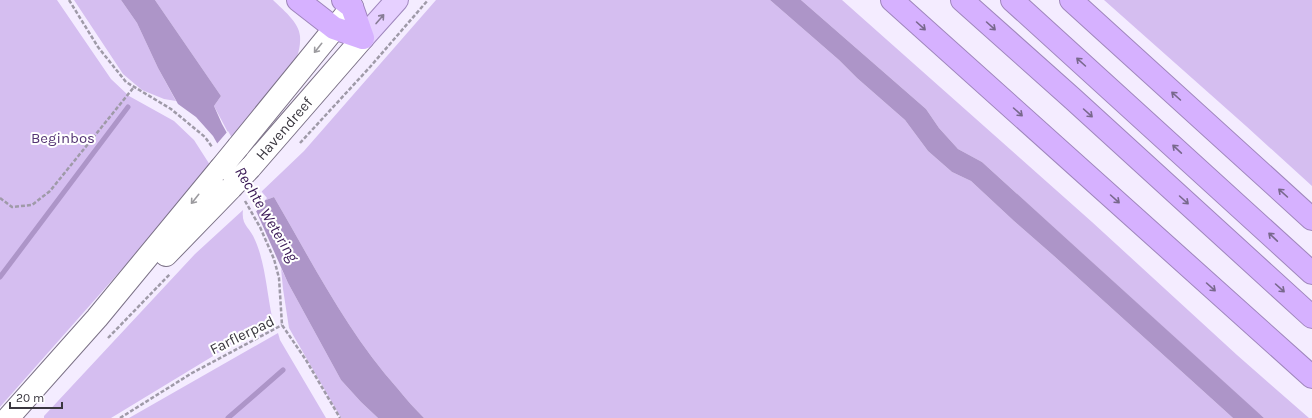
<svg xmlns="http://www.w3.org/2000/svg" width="1312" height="418" font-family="Karla,sans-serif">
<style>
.green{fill:#d5bef0}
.water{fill:#ad95c8}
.pier{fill:#f4ecff}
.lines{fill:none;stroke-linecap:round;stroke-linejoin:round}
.stream{stroke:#ad95c8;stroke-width:5}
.minor-casing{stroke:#7b7186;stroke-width:24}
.major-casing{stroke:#9f86bc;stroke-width:24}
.highway-casing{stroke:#9f86bc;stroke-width:24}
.path{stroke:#9f9aa8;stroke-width:2.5;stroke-dasharray:4 2;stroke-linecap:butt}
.minor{stroke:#fff;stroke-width:22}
.major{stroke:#e6d0ff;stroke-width:22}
.highway{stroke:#d6b1ff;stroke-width:22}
.minor-bridge-casing{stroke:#7b7186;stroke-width:24;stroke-linecap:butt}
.minor-bridge{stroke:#fff;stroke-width:22}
.oneway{stroke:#877c95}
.oneway2{stroke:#78688c}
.oneway3{stroke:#9c9b9f}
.labels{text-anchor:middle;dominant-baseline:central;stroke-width:4;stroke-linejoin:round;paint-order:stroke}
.street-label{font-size:15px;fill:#3a373f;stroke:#fff}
.park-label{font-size:15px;fill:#553574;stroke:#fff}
.water-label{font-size:16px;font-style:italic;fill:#391855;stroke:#fff}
</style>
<rect width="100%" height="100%" fill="#f4ecff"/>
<path class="green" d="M 0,0 L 57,0 L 111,79 L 129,96 L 174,121 L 194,140 L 210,165 L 183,200 L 0,407 Z
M 74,0 L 121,0 L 137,23 L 158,68 L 176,101 L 164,99 L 142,90 L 123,74 Z
M 155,0 L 273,0 C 282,9 299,22 300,36 C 302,63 280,84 264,102 C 254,115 243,127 232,140 L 214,106 L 221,96 Z
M 436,0 L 770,0 L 839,60 L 857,78 L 905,120 L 928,151 L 952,172 L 971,181 L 1014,221 L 1054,256 L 1233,418 L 424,418 C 415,409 406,399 398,389 C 347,332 312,262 274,197 L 266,200 L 260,193 L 304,151 Z
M 801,0 L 842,0 L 1092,222 L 1237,355 L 1309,418 L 1264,418 L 1258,413 L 982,162 L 958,149 L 939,128 L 926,109 Z
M 1104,0 L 1312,0 L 1312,186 L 1246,126 Z
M 243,210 C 241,226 250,227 255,240 C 265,262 267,293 272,317 L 269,322 L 111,418 L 44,418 L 44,416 L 195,254 Z
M 281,268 L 288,283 L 341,380 L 361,402 L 378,418 L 341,418 L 289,328 L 283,289 Z
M 278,333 L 280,340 L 326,418 L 129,418 Z"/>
<path class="water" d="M 121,0 L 155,0 L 221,96 L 214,106 L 222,124 L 260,193 L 266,200 L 274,197 C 312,262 347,332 398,389 C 406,399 415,409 424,418 L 378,418 L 361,402 L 341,380 L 288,283 L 257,213 L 213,136 L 196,117 L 178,104 L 158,68 L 137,23 Z
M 770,0 L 801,0 L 926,109 L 939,128 L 958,149 L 982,162 L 1264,418 L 1233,418 L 1054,256 L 1014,221 L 971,181 L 952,172 L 928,151 L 905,120 L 857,78 L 839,60 Z"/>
<path class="pier" d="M 228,131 L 262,192 L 267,198 L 255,213 L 215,146 Z"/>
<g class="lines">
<path class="stream" d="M 0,277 L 128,107
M 228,418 L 283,370"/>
<defs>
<g id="minor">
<path d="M 238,147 L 352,7"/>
<path id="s1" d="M 250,168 L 363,38"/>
<path d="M 166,255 L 231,188"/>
<path d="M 8,418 L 97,318 L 220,169"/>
</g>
<path id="major" d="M 363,38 L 397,0"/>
<path id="highway" d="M 298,0 L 334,28 L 363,38
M 343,0 L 352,7 L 363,38
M 892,0 L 1312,377
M 962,0 L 1073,99 L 1312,317
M 1012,0 L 1312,273
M 1071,0 L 1312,219"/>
</defs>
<use href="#minor" class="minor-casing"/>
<use href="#major" class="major-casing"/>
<use href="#highway" class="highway-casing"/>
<path class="path" d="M 69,0 L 98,47 L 126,82 L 171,109 L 205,137 L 212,147
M 300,143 L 370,67 L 428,0
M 0,198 L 12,207 L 32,205 L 50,191 L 134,87
M 245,201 L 260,227 L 274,259 L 279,278 L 282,325 L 306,360 L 340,418
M 108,338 L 170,274
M 120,418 L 192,373 L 282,325"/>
<use href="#minor" class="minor"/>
<use href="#major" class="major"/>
<use href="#highway" class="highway"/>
<defs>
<path id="minor-bridge" d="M 220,169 L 238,147
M 231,188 L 250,168"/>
</defs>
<use href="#minor-bridge" class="minor-bridge-casing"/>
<use href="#minor-bridge" class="minor-bridge"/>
</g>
<defs><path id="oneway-shaft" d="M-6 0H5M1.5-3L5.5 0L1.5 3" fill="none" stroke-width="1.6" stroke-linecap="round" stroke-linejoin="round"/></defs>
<use class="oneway" href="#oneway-shaft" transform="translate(380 19) rotate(-49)"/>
<g class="oneway2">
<use href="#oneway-shaft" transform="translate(921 26) rotate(42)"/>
<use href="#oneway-shaft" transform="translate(991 26) rotate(42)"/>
<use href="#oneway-shaft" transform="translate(1081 62) rotate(-138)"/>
<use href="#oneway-shaft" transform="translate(1176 96) rotate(-138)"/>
<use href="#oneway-shaft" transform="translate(1018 112) rotate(42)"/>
<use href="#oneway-shaft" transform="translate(1088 113) rotate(42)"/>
<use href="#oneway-shaft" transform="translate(1177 149) rotate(-137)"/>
<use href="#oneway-shaft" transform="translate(1283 193) rotate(-138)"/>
<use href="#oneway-shaft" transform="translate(1115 199) rotate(42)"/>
<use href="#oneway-shaft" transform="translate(1184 200) rotate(42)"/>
<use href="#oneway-shaft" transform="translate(1273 237) rotate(-137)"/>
<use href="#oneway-shaft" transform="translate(1211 287) rotate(42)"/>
<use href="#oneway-shaft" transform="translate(1280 288) rotate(42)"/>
</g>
<g class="oneway3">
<use href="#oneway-shaft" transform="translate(318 48) rotate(129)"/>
<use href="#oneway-shaft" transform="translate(195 199) rotate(129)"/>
</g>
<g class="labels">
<g class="street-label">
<text stroke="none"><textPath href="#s1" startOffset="52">Havendreef</textPath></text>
<text transform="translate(242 335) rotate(-26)">Farflerpad</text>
</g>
<g class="park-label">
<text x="63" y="138">Beginbos</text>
</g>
<g class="water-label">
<text transform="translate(267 214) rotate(59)">Rechte Wetering</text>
</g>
</g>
<path d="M10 402v6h52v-6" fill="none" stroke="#3a373f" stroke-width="2"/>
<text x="16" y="402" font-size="12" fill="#3a373f" stroke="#ffffff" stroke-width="3" paint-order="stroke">20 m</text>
</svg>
